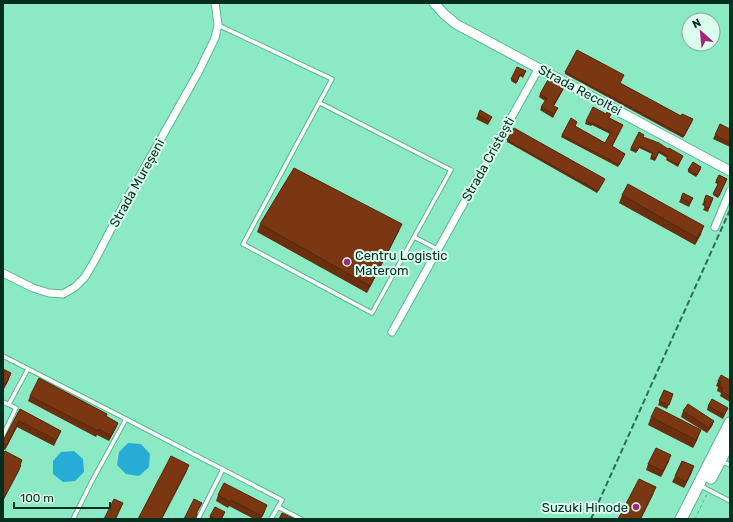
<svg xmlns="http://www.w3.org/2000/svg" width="733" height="522" font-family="Rubik,sans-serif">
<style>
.water{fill:#27acd8}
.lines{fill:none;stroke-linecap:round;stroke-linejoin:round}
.service-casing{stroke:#58b793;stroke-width:5.5}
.minor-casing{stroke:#58b793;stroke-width:9}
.tertiary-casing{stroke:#58b793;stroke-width:11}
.primary-casing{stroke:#58b793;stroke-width:13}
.path{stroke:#5eab8d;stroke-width:1;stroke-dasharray:3 3;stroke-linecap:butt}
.service{stroke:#fff;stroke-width:3.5}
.minor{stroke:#fff;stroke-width:7}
.tertiary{stroke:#fff;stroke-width:9}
.primary{stroke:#fff;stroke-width:11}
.rail{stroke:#306c56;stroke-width:2;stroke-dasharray:6 3;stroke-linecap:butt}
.wall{fill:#6a2f0f}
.shaded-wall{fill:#56260c}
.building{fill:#7b3711;stroke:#56260c}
.poi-dot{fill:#a52778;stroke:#dafded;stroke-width:1.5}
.labels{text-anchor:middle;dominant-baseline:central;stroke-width:4;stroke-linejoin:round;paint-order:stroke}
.street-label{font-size:13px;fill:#032e20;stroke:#dafded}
.poi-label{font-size:13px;fill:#032e20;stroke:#dafded;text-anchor:start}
</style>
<rect width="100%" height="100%" fill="#8be9c3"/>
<path class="water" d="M 128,443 L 141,444 L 150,454 L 149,467 L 139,476 L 126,474 L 117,465 L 119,452 Z
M 74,451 L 83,459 L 84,472 L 75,481 L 63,482 L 53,474 L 53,461 L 61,452 Z"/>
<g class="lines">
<defs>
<path id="service" d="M 218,25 L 332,79 L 243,244 L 372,313 L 414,237 L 437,249
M 320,103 L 451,170 L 414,237
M 3,356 L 126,419 L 282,500 L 271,519
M 3,402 L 16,408 L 3,435
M 9,404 L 28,369
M 721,461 L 730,465
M 699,485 L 730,501
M 278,507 L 301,519
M 73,519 L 91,483 L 126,419
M 198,519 L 223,469"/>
<path id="minor" d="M 715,227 L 730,191
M 3,273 L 33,288 L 49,293 L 63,294 L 75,287 L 85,277 L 95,260 L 123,206 L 199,71 L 215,38 L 218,25 L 216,9 L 215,3
M 392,332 L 539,68"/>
<path id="tertiary" d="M 434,3 L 444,14 L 456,24 L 730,171"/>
<path id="primary" d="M 711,478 L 730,441
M 681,519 L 730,423"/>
</defs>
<use href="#service" class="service-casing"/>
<use href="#minor" class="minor-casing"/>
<use href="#tertiary" class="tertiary-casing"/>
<use href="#primary" class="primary-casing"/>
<path class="path" d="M 695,519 L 707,494"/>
<use href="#service" class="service"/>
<use href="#minor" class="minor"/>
<use href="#tertiary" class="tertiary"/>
<use href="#primary" class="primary"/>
<path class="rail" d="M 591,519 L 730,210"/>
</g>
<path class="wall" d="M 517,67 L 526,71 L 523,78 L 520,76 L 516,84 L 511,81 Z
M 565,72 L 620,83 L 681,116 L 693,119 L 692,122 L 683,138 L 565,74 Z
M 563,90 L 554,106 L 558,108 L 553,118 L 540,110 L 545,101 L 539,97 L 540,94 Z
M 478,115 L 492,117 L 488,125 L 476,119 Z
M 610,118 L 623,125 L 612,147 L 625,154 L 618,167 L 561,137 L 562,135 L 577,122 L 575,127 L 605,143 L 610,134 L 592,125 L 591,126 L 585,124 L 586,121 Z
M 730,129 L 730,147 L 713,139 L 715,135 Z
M 643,137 L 683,156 L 678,167 L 666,160 L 667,158 L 659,153 L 655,161 L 650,159 L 652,154 L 639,148 L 636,153 L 630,150 L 631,148 Z
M 507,140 L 604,181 L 597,193 L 507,142 Z
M 701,169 L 696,177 L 688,172 L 688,170 Z
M 719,175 L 727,179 L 718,198 L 713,195 L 718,184 L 715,183 Z
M 622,195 L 701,234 L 695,245 L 619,203 Z
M 681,198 L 693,198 L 689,207 L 679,202 Z
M 713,198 L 708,212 L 703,210 L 705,206 L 702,205 L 704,201 Z
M 260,224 L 399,231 L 367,293 L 257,232 Z
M 3,369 L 9,379 L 4,389 L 3,389 Z
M 730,380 L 730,402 L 720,396 L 721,393 L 717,391 L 718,387 L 716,386 L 718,381 Z
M 664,390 L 673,394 L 667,409 L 658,405 Z
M 30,396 L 107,414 L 106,417 L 118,423 L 116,428 L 109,441 L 97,435 L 96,437 L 28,401 Z
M 708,406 L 728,408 L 723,419 L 707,410 Z
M 20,409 L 61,431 L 54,446 L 17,427 L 5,450 L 3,449 L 3,441 Z
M 683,411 L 714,421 L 712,426 L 707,433 L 681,417 Z
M 651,417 L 698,438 L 693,448 L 648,425 Z
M 669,461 L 661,477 L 646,470 L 648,464 Z
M 692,472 L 684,488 L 672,482 L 675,476 Z
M 218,495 L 265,511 L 261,519 L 254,519 L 229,506 L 228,508 L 216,501 Z
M 225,512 L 222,519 L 209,519 L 210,516 Z"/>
<path class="shaded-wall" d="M 564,87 L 563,90 L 552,109 L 553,106 Z
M 402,224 L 399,231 L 367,293 L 370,286 Z
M 704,226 L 701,234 L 695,245 L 697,238 Z
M 11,373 L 9,379 L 4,389 L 6,384 Z
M 19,421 L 17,427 L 5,450 L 7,445 Z
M 714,421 L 712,426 L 707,433 L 709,428 Z
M 118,423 L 116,428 L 109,441 L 111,436 Z
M 701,430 L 698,438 L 693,448 L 696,440 Z
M 671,455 L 669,461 L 661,477 L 663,471 Z
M 21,465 L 19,471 L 3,501 L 3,500 Z
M 189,465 L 187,471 L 162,519 L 161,519 Z
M 694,466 L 692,472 L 684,488 L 686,482 Z
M 656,487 L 653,495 L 641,519 L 640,519 Z
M 123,503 L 121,508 L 116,519 L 115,519 Z
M 267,505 L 265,511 L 261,519 L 262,516 Z"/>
<path class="building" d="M 577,50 L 624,75 L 620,83 L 681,116 L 682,114 L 693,119 L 684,136 L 565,72 Z
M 517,67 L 526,71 L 523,76 L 520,74 L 517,82 L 511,79 Z
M 549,78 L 564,87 L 553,106 L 558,108 L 554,114 L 541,107 L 547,98 L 540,94 Z
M 593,107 L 606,114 L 607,112 L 611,114 L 609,118 L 623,125 L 612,146 L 625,154 L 619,165 L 562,135 L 571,118 L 577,122 L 575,126 L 605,143 L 611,132 L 592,123 L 592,124 L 586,121 Z
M 480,110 L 492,117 L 489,122 L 478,115 Z
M 720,124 L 730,129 L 730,143 L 715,135 Z
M 514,128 L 605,179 L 598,191 L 507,140 Z
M 639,132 L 644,135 L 643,137 L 659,143 L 668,149 L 669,148 L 683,156 L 678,165 L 667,159 L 668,156 L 659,151 L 655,159 L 651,157 L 653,153 L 640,146 L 637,151 L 631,148 Z
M 693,162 L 701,167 L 697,175 L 688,170 Z
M 294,168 L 402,224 L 370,286 L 260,224 Z
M 719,175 L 727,179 L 719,196 L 713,194 L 719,182 L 716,181 Z
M 628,184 L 704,226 L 697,238 L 622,195 Z
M 683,193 L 693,198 L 690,203 L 681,198 Z
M 706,195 L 713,198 L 709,208 L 704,206 L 706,202 L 704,201 Z
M 3,369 L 11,373 L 6,384 L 3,382 Z
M 721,375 L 730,380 L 730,396 L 721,391 L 723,388 L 719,386 L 721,382 L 718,381 Z
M 39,378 L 107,414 L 106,416 L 118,423 L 111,436 L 99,429 L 98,431 L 30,396 Z
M 664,390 L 673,394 L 669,405 L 659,401 Z
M 712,399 L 728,408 L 724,415 L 708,406 Z
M 688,404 L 714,421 L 709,428 L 683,411 Z
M 656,407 L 701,430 L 696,440 L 651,417 Z
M 20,409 L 61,431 L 56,440 L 19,421 L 7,445 L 3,443 L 3,441 Z
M 656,448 L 671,455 L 663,471 L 648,464 Z
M 5,451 L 22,460 L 20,465 L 21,465 L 3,500 L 3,454 Z
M 171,456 L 189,465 L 161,519 L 138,519 Z
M 682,461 L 694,466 L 686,482 L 675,476 Z
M 639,479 L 656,487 L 640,519 L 618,519 Z
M 224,483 L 267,505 L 262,516 L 231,500 L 230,502 L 218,495 Z
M 114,499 L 123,503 L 115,519 L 104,519 Z
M 194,499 L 202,503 L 197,512 L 197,515 L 195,519 L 191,517 L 190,519 L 184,519 Z
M 215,507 L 225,512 L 221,519 L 215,519 L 210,516 Z
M 282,513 L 295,519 L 279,519 Z"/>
<g class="poi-dot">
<circle cx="347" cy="262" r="4"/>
<circle cx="636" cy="507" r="4"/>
</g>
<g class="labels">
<g class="street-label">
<text transform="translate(580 90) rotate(28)">Strada Recoltei</text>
<text transform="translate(488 159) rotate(-61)">Strada Cristești</text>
<text transform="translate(137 183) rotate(-61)">Strada Mureșeni</text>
</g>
<g class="poi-label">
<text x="355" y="255">Centru Logistic<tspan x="355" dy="15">Materom</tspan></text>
<text x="628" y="507" text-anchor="end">Suzuki Hinode</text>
</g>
</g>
<rect width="733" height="522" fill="none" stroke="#032e20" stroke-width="8"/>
<g transform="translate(701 32) rotate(333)"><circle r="19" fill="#dafded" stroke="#84aa9b"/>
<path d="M0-3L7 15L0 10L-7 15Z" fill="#a52778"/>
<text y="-6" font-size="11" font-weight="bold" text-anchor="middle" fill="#032e20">N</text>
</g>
<path d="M14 502v6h96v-6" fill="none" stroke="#032e20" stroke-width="2"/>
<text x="20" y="502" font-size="12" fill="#032e20" stroke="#dafded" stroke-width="3" paint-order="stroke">100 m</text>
</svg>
